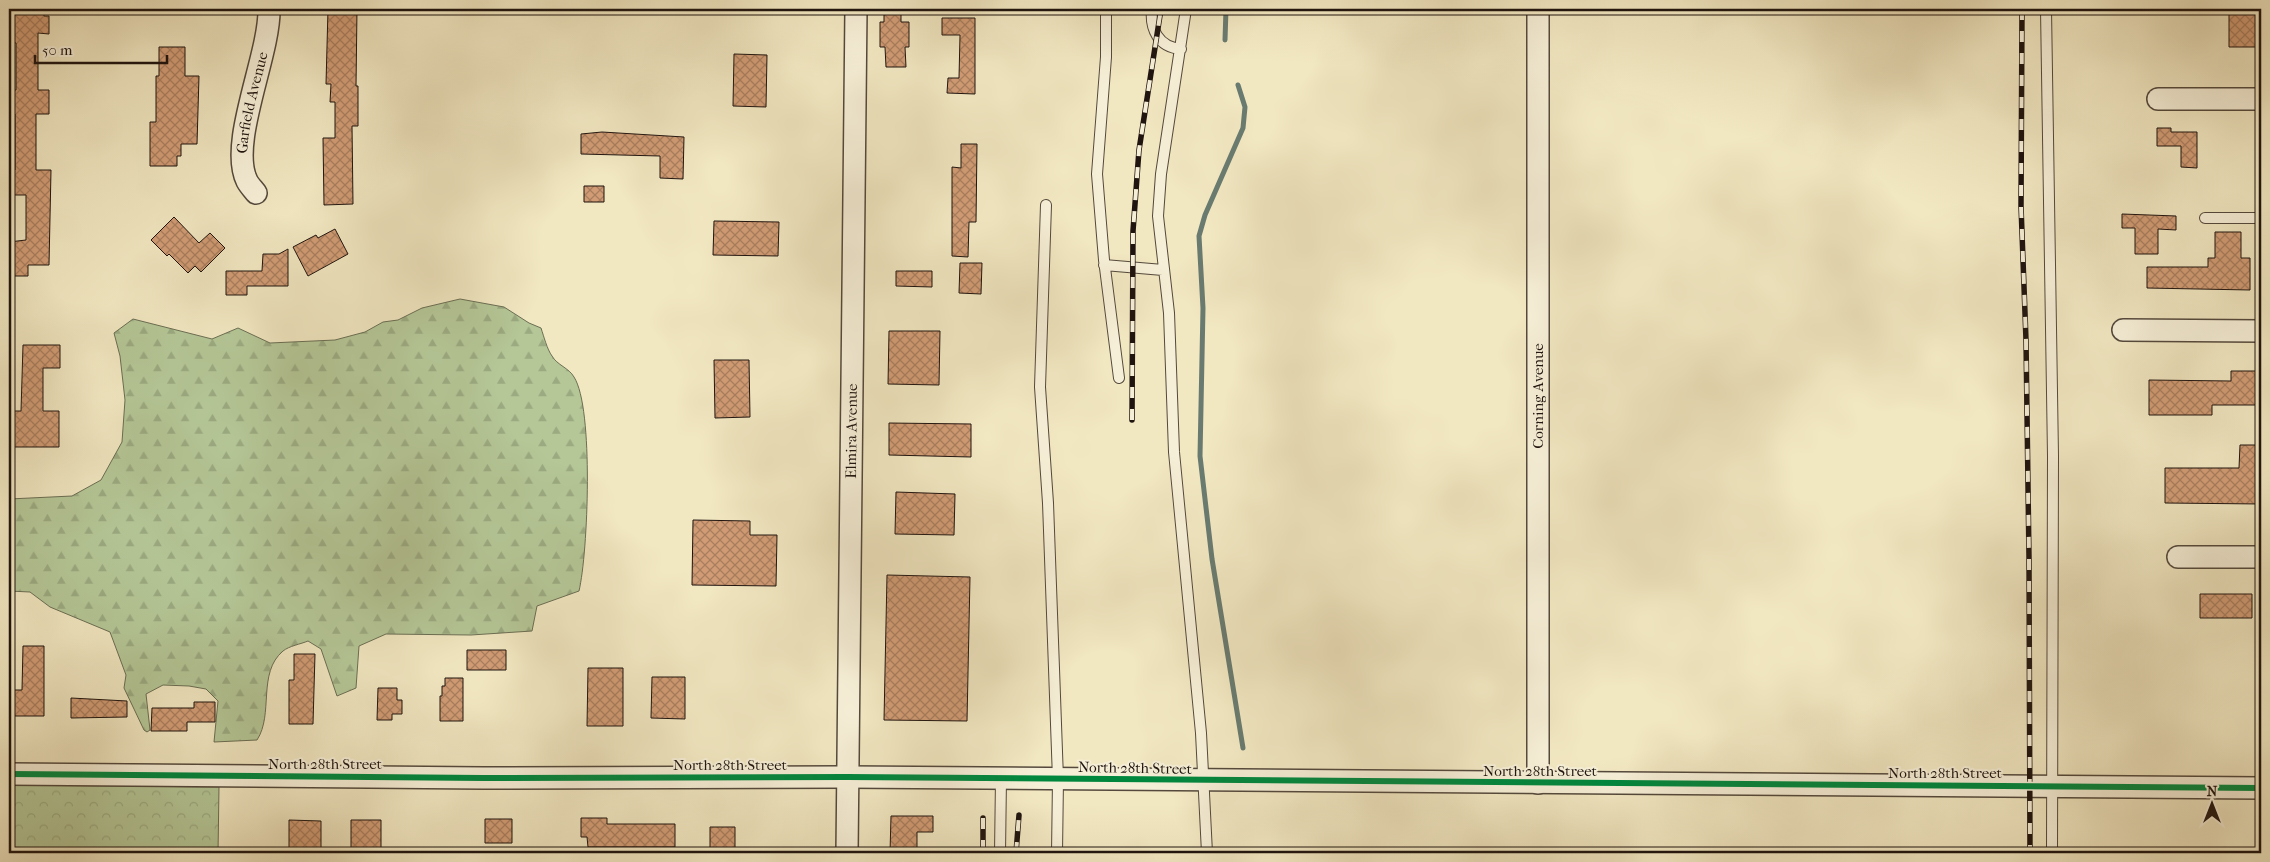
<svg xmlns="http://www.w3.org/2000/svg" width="2270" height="862" font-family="'IM FELL French Canon',serif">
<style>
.forest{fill:url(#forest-firs);stroke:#6a6e53}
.park{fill:url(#park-crowns);stroke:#6a6e53}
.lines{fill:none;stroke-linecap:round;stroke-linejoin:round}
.stream{stroke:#697b70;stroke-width:5}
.building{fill:url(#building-cross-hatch);stroke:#1f140f}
.service-casing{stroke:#54493c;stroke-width:12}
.minor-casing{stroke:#54493c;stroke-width:24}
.service{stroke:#f6efd7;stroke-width:10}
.minor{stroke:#f6efd7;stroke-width:21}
.rail-casing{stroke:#1f140f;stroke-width:5.5}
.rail{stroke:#f6efd7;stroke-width:4;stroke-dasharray:11;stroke-linecap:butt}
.cycleway-casing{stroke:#f6efd7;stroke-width:9}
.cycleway{stroke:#00873e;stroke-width:6}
.labels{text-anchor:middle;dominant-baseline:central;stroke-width:4;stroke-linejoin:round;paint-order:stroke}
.street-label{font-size:15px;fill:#1f140f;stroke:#f6efd7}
</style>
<defs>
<pattern id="forest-firs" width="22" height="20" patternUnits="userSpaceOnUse" patternTransform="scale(1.25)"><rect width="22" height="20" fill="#b5c797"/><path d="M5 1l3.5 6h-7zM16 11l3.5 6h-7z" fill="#9baa81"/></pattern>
<pattern id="park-crowns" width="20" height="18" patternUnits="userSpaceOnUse" patternTransform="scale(1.25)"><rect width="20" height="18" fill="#b5c797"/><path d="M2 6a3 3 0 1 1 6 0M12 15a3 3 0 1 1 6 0" fill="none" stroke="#9baa81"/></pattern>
<pattern id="building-cross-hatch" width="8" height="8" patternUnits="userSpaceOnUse" patternTransform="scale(1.25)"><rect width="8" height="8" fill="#d19c75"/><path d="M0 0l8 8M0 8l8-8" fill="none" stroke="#a97e5e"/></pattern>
</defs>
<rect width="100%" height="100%" fill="#f1e7c1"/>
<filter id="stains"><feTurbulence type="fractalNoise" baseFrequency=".004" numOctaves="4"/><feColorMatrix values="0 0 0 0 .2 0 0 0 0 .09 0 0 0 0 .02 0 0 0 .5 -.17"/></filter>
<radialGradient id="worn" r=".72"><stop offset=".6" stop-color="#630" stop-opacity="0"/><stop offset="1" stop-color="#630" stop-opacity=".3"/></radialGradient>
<path class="forest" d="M 460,299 L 504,307 L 529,323 L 541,328 C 544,337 547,349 552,356 C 557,365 569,368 574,377 C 594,408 588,553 579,591 L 537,606 L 532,631 L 471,635 L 386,634 L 359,646 L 356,688 L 337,696 L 321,649 L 308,641 C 301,644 289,646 283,651 C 257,673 274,714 257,740 L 214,742 L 218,701 L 206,689 L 189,686 L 163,685 L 146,694 L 150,730 L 147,732 L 144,730 L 124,688 L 126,675 L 110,632 L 50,607 L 30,592 L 9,591 L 9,499 L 72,496 L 101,480 L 122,442 L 125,400 L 120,356 L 114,333 L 133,319 L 212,339 L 238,328 L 270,343 L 335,340 L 365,332 L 383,322 L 398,320 L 422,308 Z"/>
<path class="park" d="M 9,785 L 219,787 L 218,853 L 9,853 Z"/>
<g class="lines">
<path class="stream" d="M 1225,40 L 1226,9
M 1238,85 L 1245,107 L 1243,128 L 1205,215 L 1199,236 L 1203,308 L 1200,456 L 1212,559 L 1243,748"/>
</g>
<path class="building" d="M 13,9 L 44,9 L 44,16 L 49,16 L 49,34 L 38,33 L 38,90 L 49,90 L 49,114 L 36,114 L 36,170 L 51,170 L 49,265 L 28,265 L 28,276 L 9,276 L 9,242 L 26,240 L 26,195 L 10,195 L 10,170 L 15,170 L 15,114 L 11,114 L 11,90 L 16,90 L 16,43 L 12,42 Z
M 328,9 L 357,9 L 356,86 L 358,86 L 358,126 L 352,126 L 353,204 L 324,205 L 323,138 L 335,138 L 335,102 L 330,102 L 331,84 L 326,84 Z
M 884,9 L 901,9 L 901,22 L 909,22 L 909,47 L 905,47 L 906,67 L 886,67 L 885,47 L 880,47 L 880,22 L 884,22 Z
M 2229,11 L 2261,11 L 2261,47 L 2229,47 Z
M 942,18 L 975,18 L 975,94 L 947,93 L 948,78 L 959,78 L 960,35 L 942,35 Z
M 159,47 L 185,47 L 185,76 L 199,76 L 197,144 L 181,144 L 181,156 L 177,156 L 177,166 L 150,166 L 150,122 L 156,122 L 156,76 L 159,76 Z
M 734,54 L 767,55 L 766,107 L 733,106 Z
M 2157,128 L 2171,128 L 2171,132 L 2197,132 L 2197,168 L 2181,167 L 2181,146 L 2157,146 Z
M 602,132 L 684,137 L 683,179 L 660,178 L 660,156 L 581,154 L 581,134 Z
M 961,144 L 977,144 L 976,222 L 969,222 L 968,257 L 952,256 L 952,167 L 961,168 Z
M 584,186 L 604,186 L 604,202 L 584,202 Z
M 2122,214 L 2176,216 L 2176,230 L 2158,229 L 2158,254 L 2135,254 L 2135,228 L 2122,228 Z
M 174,217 L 199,243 L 210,233 L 225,248 L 201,272 L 195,266 L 188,273 L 169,254 L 167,256 L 151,240 Z
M 714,221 L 779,222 L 778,256 L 713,255 Z
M 335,229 L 348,254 L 308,276 L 293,247 L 316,235 L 318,238 Z
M 2215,232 L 2241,232 L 2241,258 L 2250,258 L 2250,290 L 2147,288 L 2147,267 L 2208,267 L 2208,258 L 2215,258 Z
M 288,249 L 288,286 L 247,286 L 247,295 L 226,295 L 226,271 L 262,271 L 263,254 L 279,254 Z
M 960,263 L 982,263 L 981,294 L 959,293 Z
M 896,271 L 932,271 L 932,287 L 896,286 Z
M 889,331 L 940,331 L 939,385 L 888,384 Z
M 23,345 L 60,345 L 60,368 L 43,368 L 43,411 L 59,411 L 59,447 L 9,447 L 9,411 L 21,411 Z
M 714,360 L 749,360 L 750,417 L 715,418 Z
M 2231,371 L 2261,371 L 2261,405 L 2212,405 L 2212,415 L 2149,415 L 2149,380 L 2231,381 Z
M 889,423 L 971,424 L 971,457 L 889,455 Z
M 2240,445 L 2260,445 L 2261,504 L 2165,503 L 2165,468 L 2239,468 Z
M 896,492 L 955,494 L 954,535 L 895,534 Z
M 693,520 L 750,521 L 750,535 L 777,535 L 776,586 L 692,585 Z
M 887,575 L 970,577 L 967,721 L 884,720 Z
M 2200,594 L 2252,594 L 2252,618 L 2200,618 Z
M 23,646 L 44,646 L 44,716 L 10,716 L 10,690 L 22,690 Z
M 467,650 L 506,650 L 506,670 L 467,670 Z
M 294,654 L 315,654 L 313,724 L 289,724 L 289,680 L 294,680 Z
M 588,668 L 623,668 L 623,726 L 587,726 Z
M 652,677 L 685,677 L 685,719 L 651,718 Z
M 445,678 L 463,678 L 463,721 L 440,721 L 440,696 L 442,696 L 442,686 L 445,686 Z
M 378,688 L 397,688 L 397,700 L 402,700 L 402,714 L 392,714 L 392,720 L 377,720 Z
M 71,698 L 127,701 L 127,717 L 71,718 Z
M 194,702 L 215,702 L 215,722 L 187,722 L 187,731 L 151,731 L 152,708 L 194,708 Z
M 891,816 L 933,816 L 933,832 L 917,832 L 917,853 L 890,853 Z
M 581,818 L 607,818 L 607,824 L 675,824 L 675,847 L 588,847 L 587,837 L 581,837 Z
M 485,819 L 512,819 L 512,843 L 485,843 Z
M 289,820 L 321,821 L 321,853 L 289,853 Z
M 351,820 L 381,820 L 381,853 L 351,853 Z
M 710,827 L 735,827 L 735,853 L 710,853 Z"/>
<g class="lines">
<defs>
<path id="service" d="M 1106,9 L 1106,57 L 1097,174 L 1104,260 L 1119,378
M 1152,9 C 1150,29 1158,47 1181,49
M 1186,9 L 1161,174 L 1158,216 L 1169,313 L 1174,452 L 1201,733 L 1207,853
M 2046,9 L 2053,456 L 2052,853
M 1046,205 L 1040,387 L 1048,503 L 1058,779 L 1057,853
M 2205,218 L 2261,218
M 1104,265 L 1163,270
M 1000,853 L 1001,778"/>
<g id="minor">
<path d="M 1538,9 L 1538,783"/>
<path d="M 2158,99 L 2261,99"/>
<path id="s1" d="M 256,193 C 253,189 249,185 247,181 C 228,143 270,55 269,9"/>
<path d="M 2123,330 L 2261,331"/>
<path d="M 2178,557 L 2261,557"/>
<path d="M 9,774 L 483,778 L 847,777 L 2261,788"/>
<path id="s2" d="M 847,853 L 856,9"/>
</g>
</defs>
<use href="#service" class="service-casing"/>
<use href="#minor" class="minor-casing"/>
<use href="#service" class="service"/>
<use href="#minor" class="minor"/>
<defs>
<path id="rail" d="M 2022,9 L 2021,206 L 2026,340 L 2029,558 L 2030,853
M 1132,420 L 1133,231 L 1139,150 L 1161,9
M 983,818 L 983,853
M 1016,853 L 1019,815"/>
</defs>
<use href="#rail" class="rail-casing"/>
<use href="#rail" class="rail"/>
<defs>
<path id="cycleway" d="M 9,774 L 483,778 L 847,777 L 2261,788"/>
</defs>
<use href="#cycleway" class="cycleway-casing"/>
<use href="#cycleway" class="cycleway"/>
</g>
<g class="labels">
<g class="street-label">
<text stroke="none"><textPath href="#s1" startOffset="95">Garfield Avenue</textPath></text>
<text transform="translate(1538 396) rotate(-90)">Corning Avenue</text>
<text stroke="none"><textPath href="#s2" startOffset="422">Elmira Avenue</textPath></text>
<text x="325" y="764">North 28th Street</text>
<text x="730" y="765">North 28th Street</text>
<text transform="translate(1135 768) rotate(1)">North 28th Street</text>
<text x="1540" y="771">North 28th Street</text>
<text x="1945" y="773">North 28th Street</text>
</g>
</g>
<rect width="2270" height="862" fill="none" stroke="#f1e7c1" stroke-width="30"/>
<rect x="10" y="10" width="2250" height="842" fill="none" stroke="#1f140f" stroke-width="2.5"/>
<rect x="15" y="15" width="2240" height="832" fill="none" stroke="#1f140f"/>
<g transform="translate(2212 804)" stroke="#f6efd7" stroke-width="4" paint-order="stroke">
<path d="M0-4L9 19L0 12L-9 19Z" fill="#1f140f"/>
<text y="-8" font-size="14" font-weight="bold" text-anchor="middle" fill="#1f140f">N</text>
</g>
<path d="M35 55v8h132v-8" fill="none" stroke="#1f140f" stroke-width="2.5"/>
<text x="42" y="55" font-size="15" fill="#1f140f" stroke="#f6efd7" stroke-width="4" paint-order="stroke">50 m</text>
<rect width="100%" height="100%" filter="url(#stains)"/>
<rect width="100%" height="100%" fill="url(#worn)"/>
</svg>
